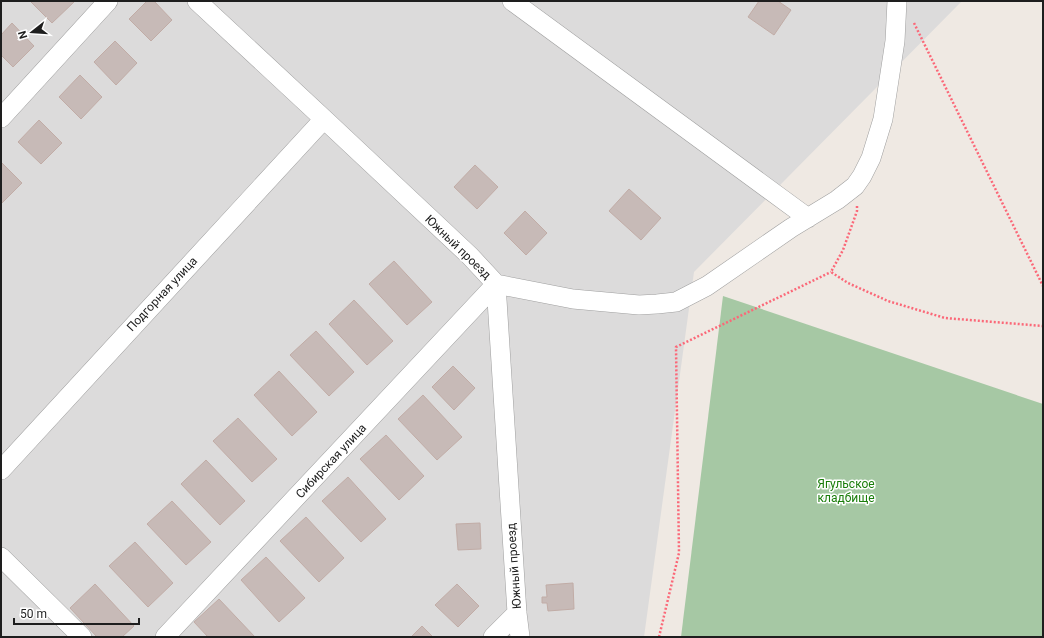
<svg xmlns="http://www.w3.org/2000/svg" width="1044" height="638" font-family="Roboto,sans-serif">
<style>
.residential{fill:#dcdbdb}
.cemetery{fill:#a6c8a4}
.building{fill:#c7bab7;stroke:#c1aca6}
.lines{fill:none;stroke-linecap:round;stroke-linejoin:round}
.street-casing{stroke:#9f9f9f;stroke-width:20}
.path{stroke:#fb6878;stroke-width:2.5;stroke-dasharray:2 2;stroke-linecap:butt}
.street{stroke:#fff;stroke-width:19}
.labels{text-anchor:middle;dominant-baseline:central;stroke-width:3;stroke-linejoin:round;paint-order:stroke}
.street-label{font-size:12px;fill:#1e1e1e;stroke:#fff}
.park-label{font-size:12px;fill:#197d0a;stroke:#fff}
</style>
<rect width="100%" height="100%" fill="#efe9e3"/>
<path class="residential" d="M 1,1 L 962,1 L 694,272 L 644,637 L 1,637 Z"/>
<path class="cemetery" d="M 723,296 L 1043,404 L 1043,637 L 681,637 Z"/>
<path class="building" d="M 30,1 L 73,1 L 74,2 L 52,23 Z
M 147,1 L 154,1 L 172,20 L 151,41 L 129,19 Z
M 759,1 L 778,1 L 791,10 L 774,35 L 748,17 Z
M 12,23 L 34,46 L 13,67 L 1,55 L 1,35 Z
M 115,41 L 137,63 L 116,85 L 94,62 Z
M 80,75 L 102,97 L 81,119 L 59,97 Z
M 39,120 L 62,143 L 41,164 L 18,142 Z
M 1,162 L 22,183 L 1,204 Z
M 475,165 L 498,187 L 477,209 L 454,187 Z
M 629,189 L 661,218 L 641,240 L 609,211 Z
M 525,211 L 547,233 L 526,255 L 504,233 Z
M 394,261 L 432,302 L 407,325 L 369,284 Z
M 354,300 L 393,341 L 367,365 L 329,324 Z
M 316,331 L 354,372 L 329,396 L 290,355 Z
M 453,366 L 475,388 L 454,410 L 432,387 Z
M 279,371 L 317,412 L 292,436 L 254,395 Z
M 423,395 L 462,437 L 437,460 L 398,419 Z
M 238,418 L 277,459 L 252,482 L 213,441 Z
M 386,435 L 424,476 L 399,500 L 360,459 Z
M 206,460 L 245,501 L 220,525 L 181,484 Z
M 348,477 L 386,519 L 361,542 L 322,501 Z
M 172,501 L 211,542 L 186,565 L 147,524 Z
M 306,517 L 344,558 L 319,582 L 280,541 Z
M 480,523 L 481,549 L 458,550 L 456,524 Z
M 135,542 L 173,583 L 148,607 L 109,566 Z
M 266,557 L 305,598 L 279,622 L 241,580 Z
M 573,583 L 574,609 L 548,611 L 547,603 L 542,603 L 542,597 L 547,597 L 546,585 Z
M 95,584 L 134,626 L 122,637 L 97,637 L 70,608 Z
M 457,584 L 479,606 L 458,627 L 435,605 Z
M 219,599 L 255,637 L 208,637 L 194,622 Z
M 422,626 L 433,637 L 411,637 Z"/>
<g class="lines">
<defs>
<path id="street" d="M 197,1 L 324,119 L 470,256 L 496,284 L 517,613 L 520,637
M 512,1 L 808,218
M 1,118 L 108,1
M 1,470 L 324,119
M 1,557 L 82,637
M 165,637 L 496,284 L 573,299 L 639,305 L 657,304 L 676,302 L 707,286 L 791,228 L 837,200 L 855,186 L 862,176 L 871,158 L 883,119 L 895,41 L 897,1
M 493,637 L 517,613"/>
</defs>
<use href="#street" class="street-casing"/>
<path class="path" d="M 914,23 L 1043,286
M 857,206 L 857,211 L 843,250 L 831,272 L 848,283 L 888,301 L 945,318 L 1043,326
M 659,637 L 679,553 L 676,347 L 831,272"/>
<use href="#street" class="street"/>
</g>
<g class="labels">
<g class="street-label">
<text transform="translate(458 247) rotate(44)">Южный проезд</text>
<text transform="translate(162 294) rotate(-47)">Подгорная улица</text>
<text transform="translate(331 461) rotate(-47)">Сибирская улица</text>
<text transform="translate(514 566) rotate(-94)">Южный проезд</text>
</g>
<g class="park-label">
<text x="846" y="484">Ягульское<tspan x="846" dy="14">кладбище</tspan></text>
</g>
</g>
<rect width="1044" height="638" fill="none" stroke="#1e1e1e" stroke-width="4"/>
<g transform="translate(32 32) rotate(253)" stroke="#ffffff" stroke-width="3" paint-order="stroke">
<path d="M0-3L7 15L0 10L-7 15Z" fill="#1e1e1e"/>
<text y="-6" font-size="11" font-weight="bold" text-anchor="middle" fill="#1e1e1e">N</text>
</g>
<path d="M14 618v6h125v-6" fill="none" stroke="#1e1e1e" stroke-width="2"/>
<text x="20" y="618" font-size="12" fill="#1e1e1e" stroke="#ffffff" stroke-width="3" paint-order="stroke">50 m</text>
</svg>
